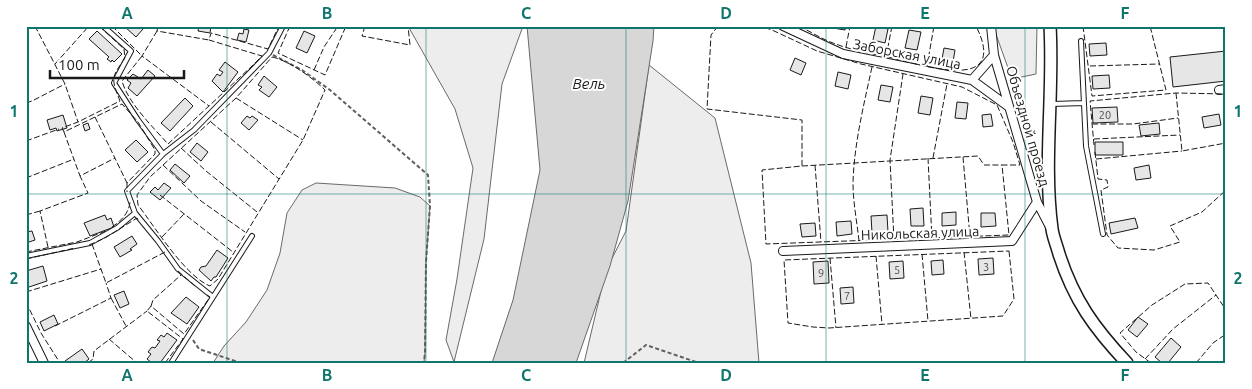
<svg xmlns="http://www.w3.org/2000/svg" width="1252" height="389" font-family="Ubuntu,sans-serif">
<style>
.built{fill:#ededed;stroke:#6a6a6a}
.water{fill:#d7d7d7;stroke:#6a6a6a}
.building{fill:#e6e6e6;stroke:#1a1a1a}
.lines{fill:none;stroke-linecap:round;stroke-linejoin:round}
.service-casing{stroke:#1a1a1a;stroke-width:6}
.minor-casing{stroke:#1a1a1a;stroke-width:10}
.secondary-casing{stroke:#1a1a1a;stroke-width:14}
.path{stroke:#5f5f5f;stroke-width:2;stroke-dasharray:4 2.5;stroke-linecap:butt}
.service{stroke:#fff;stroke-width:4}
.minor{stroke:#fff;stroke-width:8}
.secondary{stroke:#fff;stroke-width:11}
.fence{stroke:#1a1a1a;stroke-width:1;stroke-dasharray:6 2.5;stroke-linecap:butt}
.grid{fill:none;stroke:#0f766e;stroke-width:1;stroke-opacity:0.55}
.labels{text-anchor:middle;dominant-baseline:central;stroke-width:4;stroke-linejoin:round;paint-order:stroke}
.number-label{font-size:11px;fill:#4d4d4d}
.street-label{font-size:14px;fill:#1a1a1a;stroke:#fff}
.water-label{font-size:15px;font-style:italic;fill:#1a1a1a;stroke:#fff}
.neatline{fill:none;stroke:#0f766e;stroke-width:2}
.grid-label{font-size:16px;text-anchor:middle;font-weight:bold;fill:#0f766e}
</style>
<rect width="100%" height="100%" fill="#fff"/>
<path class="built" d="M 408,26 L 523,26 L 502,84 L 484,239 L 454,362 L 446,340 L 457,279 L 473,168 L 455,109 Z
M 993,26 L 1037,26 L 1036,74 L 1012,79 Z
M 649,65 L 715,118 L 751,263 L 759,363 L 584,363 L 606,270 L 626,231 Z
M 316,183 L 395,188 L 420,197 L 430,206 L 426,262 L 425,352 L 424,363 L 213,363 L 224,346 L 246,322 L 267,290 L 280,253 L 287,213 L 302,190 Z"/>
<path class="water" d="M 527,26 L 654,26 L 653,41 L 628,201 L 610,266 L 576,363 L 492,363 L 513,300 L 540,170 Z"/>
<path class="building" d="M 124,26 L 141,26 L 143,29 L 136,37 Z
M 199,26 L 211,26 L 210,33 L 198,31 Z
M 833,26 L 846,26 L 845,30 L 833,28 Z
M 876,26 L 888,29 L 885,43 L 873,40 Z
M 244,29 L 249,30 L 246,42 L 237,40 L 239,33 L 243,34 Z
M 909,30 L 921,32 L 917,50 L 905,48 Z
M 97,31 L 122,54 L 114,62 L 112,60 L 111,62 L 107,59 L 109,57 L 89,39 Z
M 304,31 L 315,36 L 307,53 L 296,48 Z
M 1106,43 L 1107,55 L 1090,56 L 1089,44 Z
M 944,48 L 955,50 L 953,62 L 942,59 Z
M 1226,51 L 1226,81 L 1173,87 L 1170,57 Z
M 795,58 L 806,63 L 801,75 L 790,70 Z
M 225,62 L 238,72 L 223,92 L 212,81 L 217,74 L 220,76 L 223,72 L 219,70 Z
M 148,70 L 155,76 L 137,96 L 128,88 L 131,83 L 127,80 L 133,74 L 141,79 Z
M 838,72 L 851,75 L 848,89 L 835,86 Z
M 1109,75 L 1110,88 L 1093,89 L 1092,76 Z
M 264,76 L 277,87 L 269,97 L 259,90 L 262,87 L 258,85 Z
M 881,85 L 893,87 L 890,102 L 878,100 Z
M 921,96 L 933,98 L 930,115 L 918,113 Z
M 185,98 L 193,106 L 170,131 L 161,123 Z
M 957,102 L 968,103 L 966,119 L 955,118 Z
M 1117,107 L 1118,122 L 1093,123 L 1092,108 Z
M 991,114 L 993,126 L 983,127 L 982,115 Z
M 1219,114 L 1221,125 L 1204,128 L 1202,117 Z
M 63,115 L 67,128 L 57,131 L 56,128 L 50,130 L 47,120 Z
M 247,116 L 250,118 L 252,116 L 258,120 L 249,130 L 241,123 Z
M 88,123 L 90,129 L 85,131 L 83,125 Z
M 1159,123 L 1160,134 L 1141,136 L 1139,125 Z
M 136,140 L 148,152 L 137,162 L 125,150 Z
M 1095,142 L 1123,142 L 1123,155 L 1095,155 Z
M 197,143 L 208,152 L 201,161 L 190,152 Z
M 175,164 L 190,176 L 184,183 L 170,170 Z
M 1149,165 L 1151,178 L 1136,180 L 1134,168 Z
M 164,183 L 171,188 L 160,200 L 150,192 L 155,187 L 158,190 Z
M 923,208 L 924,226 L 911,226 L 910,209 Z
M 956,212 L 956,225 L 942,226 L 942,213 Z
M 981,213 L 995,213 L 996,226 L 981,227 Z
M 105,215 L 107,220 L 111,218 L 114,227 L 90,236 L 84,223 Z
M 887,215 L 888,232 L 872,233 L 871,216 Z
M 1135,218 L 1138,228 L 1111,234 L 1109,223 Z
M 851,221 L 852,234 L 837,236 L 836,222 Z
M 815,223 L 816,236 L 802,237 L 800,224 Z
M 32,231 L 35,240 L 26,243 L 26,232 Z
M 132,236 L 137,244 L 130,249 L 132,250 L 120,257 L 114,247 Z
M 217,250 L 228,258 L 216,277 L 214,277 L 211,281 L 199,270 L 201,267 L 206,266 Z
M 993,258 L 994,274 L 979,275 L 978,259 Z
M 943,260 L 944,274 L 932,275 L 931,261 Z
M 828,261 L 829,283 L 814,284 L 813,262 Z
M 903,261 L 904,278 L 890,279 L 889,262 Z
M 43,266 L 47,281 L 26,288 L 26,271 Z
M 853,287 L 854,303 L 841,304 L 840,288 Z
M 124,291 L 129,304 L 120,308 L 114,295 Z
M 186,297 L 199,307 L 187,324 L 171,313 Z
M 54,315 L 58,324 L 44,331 L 40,322 Z
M 1138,317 L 1148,324 L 1137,337 L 1128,330 Z
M 167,333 L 177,340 L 160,363 L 152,363 L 147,359 L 151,354 L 148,352 L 152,347 L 155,348 L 160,341 L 157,340 L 161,335 L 164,337 Z
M 1171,338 L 1181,347 L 1168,363 L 1162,363 L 1155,357 Z
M 82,349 L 89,359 L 84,363 L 67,363 L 65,361 Z"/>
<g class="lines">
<defs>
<path id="service" d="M 103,26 L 131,51 L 114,83 L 138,120 L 163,154
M 1081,41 L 1086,146 L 1103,234
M 1052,104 L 1084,103
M 135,213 L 158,241 L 178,269 L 213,297
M 26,256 L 90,243 L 117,228 L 135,213 L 127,191 L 163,154 L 194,130 L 269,53 L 283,26
M 171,363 L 252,236"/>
<path id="minor" d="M 783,26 L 843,54 L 972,80 L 1009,107
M 991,26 L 994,55 L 1037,202 L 1050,227
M 972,80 L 994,55
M 1219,90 L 1226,89
M 783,251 L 1012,241 L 1037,202
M 26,326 L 44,363"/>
<path id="secondary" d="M 1050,26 C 1054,93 1043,162 1052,229 C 1053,237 1057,246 1059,254 C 1074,300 1094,328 1127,363"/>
</defs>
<use href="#service" class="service-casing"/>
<use href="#minor" class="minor-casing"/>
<use href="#secondary" class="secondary-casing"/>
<path class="path" d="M 273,55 L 302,70 L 330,90 L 428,175 L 430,206 L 426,262 L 425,352 L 424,363
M 193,340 L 199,349 L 241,363
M 623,363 L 646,345 L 699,363"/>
<use href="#service" class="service"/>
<use href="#minor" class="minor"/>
<use href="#secondary" class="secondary"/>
<path class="fence" d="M 35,26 L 65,84 L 78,122
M 99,26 L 124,49 L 125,58 C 111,78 111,78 120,101 L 78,122 L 62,128 L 64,132 L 122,104 L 138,122 L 155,150 L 155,154 L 127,183 L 127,192
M 112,26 L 142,56 L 122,81 C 128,103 153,127 168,144 L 252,66 L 262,56 L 209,40 L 211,33 L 268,49 L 279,26
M 158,26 L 157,31 L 209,40
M 290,26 L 278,53 L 325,75 L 346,26
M 365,26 L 362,36 L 410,45 L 408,26
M 718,26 L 711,35 L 707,109 L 802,120 L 802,166 L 762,170 L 766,244 L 1009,235 L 1002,165 L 1020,165 L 1013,142 L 997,105 L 962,87 L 861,64 L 817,51 L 772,30 L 760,26
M 799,26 C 811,32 822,39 833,43 C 853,51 876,54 896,59 C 928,67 1009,92 976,26
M 1083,26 L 1092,96 L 1166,90 L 1150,26
M 26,29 L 36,26
M 157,31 L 142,56 L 209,106
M 846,47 L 850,26
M 272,57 C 288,60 313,78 325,90 L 303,140 L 218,279 L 210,286 C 185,276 155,227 138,205 L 137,195 L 150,177 L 236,98 Z
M 886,57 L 892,26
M 55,64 L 89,26
M 927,66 L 934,26
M 1090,66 L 1159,64
M 314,70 L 324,47 L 338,26
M 1176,93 L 1182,151 L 1226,143
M 236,98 L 303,140
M 26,103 L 32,101 L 65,84
M 95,117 L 127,183
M 211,122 L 279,179
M 1092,124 L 1133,124 L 1178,118
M 64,132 L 80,176
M 1094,139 L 1180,135
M 26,141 L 59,129
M 1094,145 L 1090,101 L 1176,93 L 1226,94
M 181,148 L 206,171 L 257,212
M 1095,152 L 1098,179 L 1107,180 L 1108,187 L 1101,190 L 1107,235 L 1118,248 L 1154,250 L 1180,242 L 1170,226 L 1202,212 L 1226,190
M 963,157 L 970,237
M 928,158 L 932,239
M 933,158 L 947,84
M 1096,159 L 1182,151
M 163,165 L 201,201 L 245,232
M 815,165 L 821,242
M 802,166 L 978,156 L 984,165 L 1002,165
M 26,178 L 74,159
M 160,195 L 233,252
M 26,215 L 40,211
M 112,227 C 121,221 129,213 130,202
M 162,237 L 184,214
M 894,240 L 890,160 L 903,74
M 859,241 C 857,222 853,202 853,183 C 854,144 864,104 872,67
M 92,244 L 106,283 L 165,252
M 89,245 L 105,238 L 137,218 L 139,220
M 48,247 L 40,211 L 88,193 L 80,176 L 115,158
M 1009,251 L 1014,299 L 1003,316 L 829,328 L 813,327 L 788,323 L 784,260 Z
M 26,252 L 77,242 L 106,231
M 964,252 L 971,319
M 922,254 L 928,321
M 876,256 L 882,324
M 830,258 L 836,328
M 26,259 L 75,248
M 178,271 L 195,286
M 26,292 L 101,269
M 111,298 L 126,326
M 26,302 L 41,333 L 60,363
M 151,306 L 153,300 L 181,275
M 55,326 L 111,298 L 106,283
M 109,339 L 137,363
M 1145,359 L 1173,329 L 1216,295
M 88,363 L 93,359 L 94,351 L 147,311
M 165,363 L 183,339 L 147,311 L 151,306 L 184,334 L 210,297 L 207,295
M 1151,363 L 1136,352 L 1120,333 L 1152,305 L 1185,284 L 1208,283 L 1226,310
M 1196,363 L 1213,343 L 1226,334"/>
</g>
<path class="grid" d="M 227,26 L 227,363M 426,26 L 426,363M 626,26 L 626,363M 826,26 L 826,363M 1025,26 L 1025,363M 26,194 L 1226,194"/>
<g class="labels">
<g class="number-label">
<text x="1105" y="115">20</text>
<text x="986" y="267">3</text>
<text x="897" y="270">5</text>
<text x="821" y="273">9</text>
<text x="847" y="296">7</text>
</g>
<g class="street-label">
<text transform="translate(907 54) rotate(11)">Заборская улица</text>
<text transform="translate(1028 126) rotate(74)">Объездной проезд</text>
<text transform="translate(920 233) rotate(-2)">Никольская улица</text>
</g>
<g class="water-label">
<text x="589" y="83">Вель</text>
</g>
</g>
<rect width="1252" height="389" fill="none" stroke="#ffffff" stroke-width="55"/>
<path d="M50 70v8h134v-8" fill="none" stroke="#1a1a1a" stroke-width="2.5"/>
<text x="58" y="70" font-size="15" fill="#1a1a1a" stroke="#ffffff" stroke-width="4" paint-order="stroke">100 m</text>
<rect x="28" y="28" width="1196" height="334" class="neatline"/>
<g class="grid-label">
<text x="127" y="19">A</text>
<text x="327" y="19">B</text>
<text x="526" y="19">C</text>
<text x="726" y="19">D</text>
<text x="925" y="19">E</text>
<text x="1125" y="19">F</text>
<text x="14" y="117">1</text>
<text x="1238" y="117">1</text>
<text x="14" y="284">2</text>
<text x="1238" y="284">2</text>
<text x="127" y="381">A</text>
<text x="327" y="381">B</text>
<text x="526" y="381">C</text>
<text x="726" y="381">D</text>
<text x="925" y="381">E</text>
<text x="1125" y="381">F</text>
</g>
</svg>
